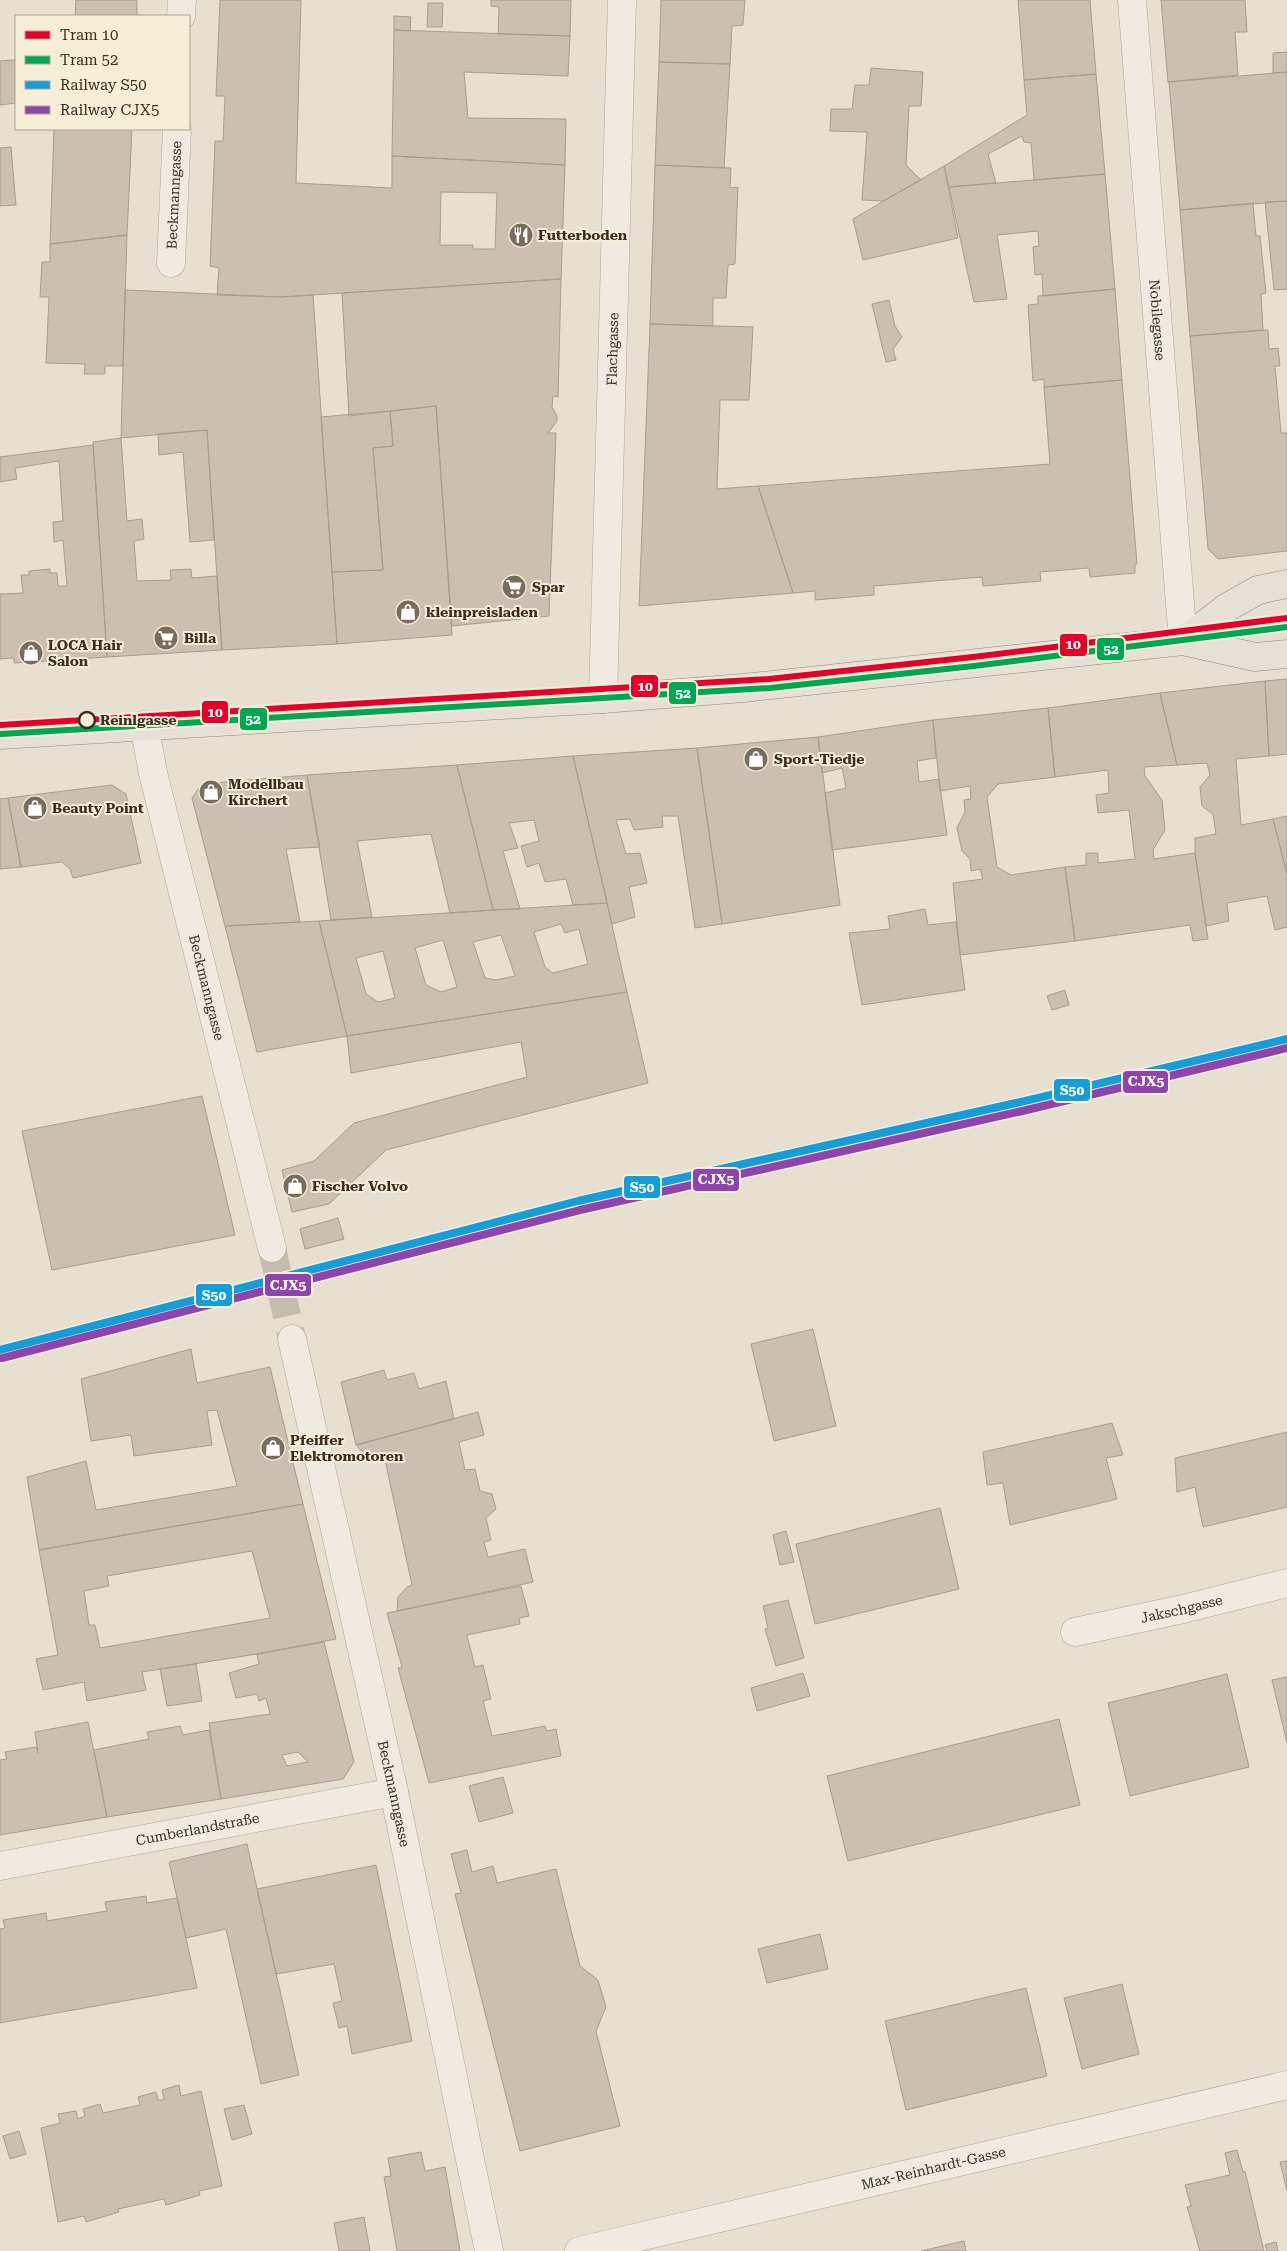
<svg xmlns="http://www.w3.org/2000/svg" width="1287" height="2251" font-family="'Roboto Serif',serif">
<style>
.building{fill:#cbbfb2;stroke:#a89c90;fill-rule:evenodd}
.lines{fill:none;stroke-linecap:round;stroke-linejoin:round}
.minor-tunnel{stroke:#c5bcae;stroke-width:28;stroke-dasharray:28 14;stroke-linecap:butt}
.minor-casing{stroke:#ada599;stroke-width:29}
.major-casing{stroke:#928b80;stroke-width:29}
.minor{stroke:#efebe3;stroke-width:28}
.major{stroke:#e6e1d4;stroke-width:28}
.rail-1-casing{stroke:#f7eed8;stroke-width:11}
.rail-2-casing{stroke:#f7eed8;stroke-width:11}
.rail-1{stroke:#159dd9;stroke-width:8}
.rail-2{stroke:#8e44ad;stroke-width:8}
.tram-1-casing{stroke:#f7eed8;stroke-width:10}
.tram-2-casing{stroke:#f7eed8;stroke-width:10}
.tram-1{stroke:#e4002b;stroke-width:6}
.tram-2{stroke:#00a651;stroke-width:6}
.stop-dot{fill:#f7eed8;stroke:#3d2e20;stroke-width:2.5}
.labels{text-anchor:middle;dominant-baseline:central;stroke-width:4;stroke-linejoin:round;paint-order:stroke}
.street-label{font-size:14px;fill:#3d2e20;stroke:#f7eed8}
.poi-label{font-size:14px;font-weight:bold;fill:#3d2e20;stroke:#f7eed8;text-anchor:start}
.stop-label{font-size:14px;font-weight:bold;fill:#3d2e20;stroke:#f7eed8;text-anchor:start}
.line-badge{stroke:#f7eed8;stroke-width:2}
.badge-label{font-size:14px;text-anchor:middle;font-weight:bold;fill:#fff}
</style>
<rect width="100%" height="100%" fill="#e7e0d1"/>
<path class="building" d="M 76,0 L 137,0 L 137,16 L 75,16 Z
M 220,0 L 301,0 L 296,183 L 392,188 L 392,156 L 565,165 L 561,279 L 281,297 L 217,295 L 219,268 L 210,266 L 215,141 L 223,141 L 225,96 L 216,96 ZM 441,192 L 497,193 L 495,249 L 473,249 L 473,245 L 440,245 Z
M 491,0 L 571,0 L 570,36 L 498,34 L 499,7 L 491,6 Z
M 661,0 L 745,0 L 743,25 L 732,26 L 730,64 L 659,62 Z
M 1018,0 L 1090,0 L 1096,74 L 1024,80 Z
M 1161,0 L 1245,0 L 1247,32 L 1235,32 L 1238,75 L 1168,82 Z
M 428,3 L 443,3 L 442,27 L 427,27 Z
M 394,16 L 411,17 L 410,31 L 394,30 Z
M 394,30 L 570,36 L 568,76 L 464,72 L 468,118 L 566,119 L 565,165 L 392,156 Z
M 1287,52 L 1287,72 L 1273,73 L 1273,53 Z
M 15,60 L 16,103 L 0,105 L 0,61 Z
M 659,62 L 730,64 L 724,168 L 655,165 Z
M 871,68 L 923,72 L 921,106 L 909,106 L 906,165 L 921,180 L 883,201 L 862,200 L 867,132 L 830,131 L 831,109 L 852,109 L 855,85 L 869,85 Z
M 1287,72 L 1287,201 L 1180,210 L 1169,82 Z
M 1096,74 L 1105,174 L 1034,180 L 1031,143 L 1024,142 L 1022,136 L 988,154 L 996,183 L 949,187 L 944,166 L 1027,115 L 1024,80 Z
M 54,129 L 132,129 L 127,235 L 50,244 Z
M 11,147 L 16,205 L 0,206 L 0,148 Z
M 655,165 L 731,168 L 730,188 L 738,187 L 735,264 L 728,265 L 726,298 L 713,298 L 713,326 L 650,324 Z
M 944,166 L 958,238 L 863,260 L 853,219 Z
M 1105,174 L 1115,289 L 1043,296 L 1042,274 L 1035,275 L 1033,247 L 1039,246 L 1038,231 L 997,235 L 1007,299 L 974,302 L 949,187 Z
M 1287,201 L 1287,289 L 1274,290 L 1265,202 Z
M 1253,203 L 1256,236 L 1260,236 L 1266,293 L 1261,294 L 1263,330 L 1190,336 L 1180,210 Z
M 127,235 L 123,366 L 105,366 L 105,374 L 84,374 L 85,364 L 46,363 L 49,297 L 40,297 L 42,262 L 50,262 L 50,244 Z
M 561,279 L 558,397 L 553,396 L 552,407 L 557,416 L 557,421 L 548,433 L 556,433 L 549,616 L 452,626 L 436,406 L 349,416 L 342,293 Z
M 1115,289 L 1122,380 L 1044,387 L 1044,379 L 1033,381 L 1028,305 L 1038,304 L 1038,296 Z
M 125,290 L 281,297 L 313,295 L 337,644 L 222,650 L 207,430 L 121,438 Z
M 889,300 L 895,326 L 902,337 L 893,349 L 896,360 L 886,362 L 872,304 Z
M 650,324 L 753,327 L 749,400 L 720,400 L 717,489 L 758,486 L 793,593 L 639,606 Z
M 1268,330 L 1269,349 L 1278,348 L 1280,366 L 1275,366 L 1281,433 L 1287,433 L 1287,551 L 1218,559 L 1208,549 L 1190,336 Z
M 1122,380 L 1137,564 L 1135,564 L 1135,573 L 1090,577 L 1089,568 L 1040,572 L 1041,581 L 983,586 L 982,577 L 874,586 L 874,595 L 815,600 L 815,591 L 793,593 L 758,486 L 1050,464 L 1044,387 Z
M 436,406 L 452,635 L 337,644 L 332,572 L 383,570 L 373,448 L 393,446 L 390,411 Z
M 390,411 L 393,446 L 373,448 L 383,570 L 332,572 L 321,417 Z
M 207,430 L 214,540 L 190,542 L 183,452 L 159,455 L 158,434 Z
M 121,438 L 127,521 L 142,519 L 144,539 L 134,541 L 137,581 L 171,580 L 170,570 L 191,569 L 192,578 L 217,576 L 222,650 L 107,657 L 93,442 Z
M 93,445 L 107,657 L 14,663 L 14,658 L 0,659 L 0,594 L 23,593 L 21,575 L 29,575 L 29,571 L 50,569 L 50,573 L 57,573 L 58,586 L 67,586 L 63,540 L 54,542 L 53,522 L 63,521 L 59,461 L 15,468 L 17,479 L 0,482 L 0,457 Z
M 1287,679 L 1287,754 L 1269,756 L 1265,681 Z
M 1265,681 L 1269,756 L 1236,759 L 1241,825 L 1273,819 L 1287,874 L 1287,927 L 1275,930 L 1267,896 L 1227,903 L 1229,921 L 1206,926 L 1195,853 L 1195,838 L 1216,834 L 1213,814 L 1202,806 L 1200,787 L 1210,775 L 1207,763 L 1177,765 L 1160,693 Z
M 1160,693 L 1177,765 L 1144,767 L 1145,776 L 1162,800 L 1165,830 L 1153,850 L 1154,859 L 1195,853 L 1208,939 L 1193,941 L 1190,925 L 1075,941 L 1065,867 L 1086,865 L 1086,853 L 1098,853 L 1098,863 L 1135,859 L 1129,810 L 1098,813 L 1096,795 L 1109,793 L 1108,770 L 1055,777 L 1048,708 Z
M 1048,708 L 1055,777 L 998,784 L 987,797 L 997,867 L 1011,875 L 1065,867 L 1075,941 L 960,955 L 953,883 L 983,879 L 980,869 L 971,871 L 970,859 L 962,851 L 957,828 L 965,812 L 964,800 L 971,799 L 970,786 L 940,791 L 933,720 Z
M 933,720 L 936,758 L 917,761 L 919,782 L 939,779 L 947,835 L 832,850 L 825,793 L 846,788 L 842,768 L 822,773 L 818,737 Z
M 818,737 L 840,905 L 722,924 L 697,748 Z
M 697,748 L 722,924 L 695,928 L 678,816 L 662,816 L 663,827 L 634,830 L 630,819 L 616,820 L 626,854 L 640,853 L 647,883 L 629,887 L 635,917 L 612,924 L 573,756 Z
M 573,756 L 607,903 L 573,905 L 566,879 L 545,882 L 539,863 L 527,867 L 521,846 L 539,841 L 534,820 L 509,823 L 518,848 L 503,851 L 520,909 L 493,910 L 457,765 Z
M 457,765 L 493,910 L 450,913 L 431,834 L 357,841 L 372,917 L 331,920 L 307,775 Z
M 307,775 L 320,847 L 286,849 L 300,922 L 225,926 L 192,798 L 202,784 Z
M 112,785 L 126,794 L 141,863 L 73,878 L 70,869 L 62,862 L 21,867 L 8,798 Z
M 8,798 L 21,867 L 0,869 L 0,799 Z
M 1287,816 L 1287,874 L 1273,819 Z
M 607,903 L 627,992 L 347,1036 L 319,921 ZM 561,924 L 565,933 L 579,929 L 588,964 L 553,973 L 545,967 L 534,932 ZM 501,935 L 515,976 L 496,980 L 485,978 L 473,942 ZM 443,940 L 457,987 L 441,992 L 426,985 L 415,948 ZM 383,951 L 395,998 L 378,1002 L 366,994 L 356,958 Z
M 925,909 L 928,925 L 956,922 L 965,990 L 862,1005 L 849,933 L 890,929 L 888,916 Z
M 319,921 L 347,1036 L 257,1052 L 225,926 Z
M 1065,990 L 1069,1005 L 1052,1010 L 1047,996 Z
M 627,992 L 648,1083 L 386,1150 L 329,1204 L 292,1212 L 282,1170 L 314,1161 L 354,1123 L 527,1077 L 521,1042 L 351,1073 L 347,1036 Z
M 202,1096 L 235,1235 L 52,1270 L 22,1131 Z
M 338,1218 L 344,1239 L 305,1249 L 300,1229 Z
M 813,1329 L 836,1426 L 774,1441 L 751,1344 Z
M 191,1349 L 197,1383 L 270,1367 L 303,1504 L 39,1550 L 27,1477 L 86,1461 L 96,1510 L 237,1486 L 217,1410 L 207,1411 L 212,1445 L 134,1456 L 131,1435 L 91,1441 L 81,1379 Z
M 384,1370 L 387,1380 L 414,1373 L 419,1389 L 446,1381 L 454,1419 L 356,1445 L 341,1382 Z
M 478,1412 L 484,1435 L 459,1442 L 465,1470 L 475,1469 L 480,1491 L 492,1494 L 496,1509 L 486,1518 L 491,1540 L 484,1542 L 488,1557 L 525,1549 L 533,1582 L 397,1611 L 398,1597 L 407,1587 L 412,1585 L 385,1460 L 367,1457 L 356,1445 Z
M 1112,1423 L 1123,1455 L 1106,1458 L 1117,1499 L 1010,1525 L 1003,1483 L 987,1485 L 983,1452 Z
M 1287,1432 L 1287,1507 L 1203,1527 L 1195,1487 L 1177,1492 L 1175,1458 Z
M 303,1504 L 336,1639 L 257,1654 L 142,1672 L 146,1690 L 87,1701 L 84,1682 L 43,1690 L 36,1659 L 58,1655 L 39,1550 ZM 252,1551 L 270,1618 L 100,1648 L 95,1625 L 89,1625 L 84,1591 L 109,1586 L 107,1576 Z
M 940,1508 L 959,1589 L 815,1624 L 796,1544 Z
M 786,1531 L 794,1562 L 780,1565 L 773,1535 Z
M 521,1586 L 529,1616 L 519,1618 L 520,1624 L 467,1635 L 475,1667 L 483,1665 L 491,1699 L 483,1701 L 492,1736 L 545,1726 L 547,1731 L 556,1729 L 561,1756 L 429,1783 L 398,1668 L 402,1667 L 387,1613 Z
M 788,1600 L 804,1658 L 776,1666 L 765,1629 L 768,1628 L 763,1606 Z
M 324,1642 L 354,1762 L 343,1779 L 221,1799 L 209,1723 L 270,1714 L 266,1698 L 259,1701 L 257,1694 L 236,1698 L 229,1673 L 259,1664 L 257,1654 ZM 298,1752 L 308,1762 L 287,1766 L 282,1755 Z
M 196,1664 L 202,1701 L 167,1706 L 160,1669 Z
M 803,1673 L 810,1696 L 757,1711 L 751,1688 Z
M 1227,1674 L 1249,1767 L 1130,1796 L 1108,1703 Z
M 1287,1677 L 1287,1743 L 1272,1680 Z
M 1059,1719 L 1080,1805 L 848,1861 L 827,1776 Z
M 88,1722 L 107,1817 L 0,1835 L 0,1760 L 7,1759 L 5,1752 L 36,1747 L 38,1753 L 35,1732 Z
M 180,1726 L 183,1735 L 209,1730 L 221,1799 L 107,1817 L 94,1750 L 149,1739 L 147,1732 Z
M 503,1777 L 513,1813 L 479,1822 L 469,1786 Z
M 247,1844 L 299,2075 L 261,2084 L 226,1929 L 186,1938 L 169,1862 Z
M 467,1850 L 472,1872 L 493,1866 L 497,1883 L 556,1869 L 580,1966 L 598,1980 L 606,2007 L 596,2031 L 620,2126 L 520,2151 L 455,1894 L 461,1893 L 451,1854 Z
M 376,1865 L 412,2041 L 352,2054 L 347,2026 L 339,2028 L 333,2003 L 342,2001 L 334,1964 L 276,1974 L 257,1889 Z
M 146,1896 L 147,1903 L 177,1898 L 197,1988 L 0,2023 L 0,1929 L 5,1928 L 3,1920 L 46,1913 L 47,1921 L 107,1911 L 105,1902 Z
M 820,1934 L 828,1969 L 767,1983 L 758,1949 Z
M 1122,1984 L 1139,2054 L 1082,2069 L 1064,1998 Z
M 1026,1988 L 1047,2076 L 906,2110 L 885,2021 Z
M 179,2085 L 181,2096 L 201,2091 L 222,2186 L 199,2191 L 200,2195 L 166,2205 L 164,2199 L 118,2209 L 119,2212 L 86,2222 L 84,2216 L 58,2222 L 41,2128 L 60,2123 L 58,2114 L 76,2111 L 78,2119 L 85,2116 L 83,2109 L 100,2104 L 103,2113 L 140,2105 L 138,2097 L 156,2092 L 158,2100 L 162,2100 L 164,2099 L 162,2090 Z
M 244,2105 L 252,2134 L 232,2140 L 224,2109 Z
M 19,2131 L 26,2154 L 10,2159 L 3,2136 Z
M 1237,2150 L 1243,2172 L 1245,2171 L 1264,2251 L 1200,2251 L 1187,2207 L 1191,2206 L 1185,2185 L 1230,2175 L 1225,2153 Z
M 421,2152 L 425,2171 L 445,2167 L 460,2251 L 397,2251 L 384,2177 L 391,2176 L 388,2158 Z
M 1287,2161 L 1287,2191 L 1280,2162 Z
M 364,2217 L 370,2251 L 339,2251 L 334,2223 Z
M 964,2241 L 966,2251 L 921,2251 Z
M 1276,2242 L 1278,2251 L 1267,2251 L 1265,2245 Z"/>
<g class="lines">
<path class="minor-tunnel" d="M 272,1248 L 292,1339"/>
<defs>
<g id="minor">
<path id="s1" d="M 1132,0 L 1183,641"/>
<path d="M 181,16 L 182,0"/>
<path id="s2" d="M 171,263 L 177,129"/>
<path id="s3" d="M 603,699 L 622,0"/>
<path id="s4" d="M 144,725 L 153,773 L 272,1248"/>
<path id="s5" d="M 292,1339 L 394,1792 L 489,2251"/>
<path id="s6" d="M 1075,1632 L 1183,1609 L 1287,1583"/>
<path id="s7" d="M 0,1866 L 394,1792"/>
<path id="s8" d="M 579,2251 L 1287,2085"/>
</g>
<path id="major" d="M 1183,641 L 1226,608 L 1258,590 L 1287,584
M 0,735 L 603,699 L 743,688 L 1183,641 L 1255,657 L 1287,654"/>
</defs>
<use href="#minor" class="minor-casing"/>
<use href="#major" class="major-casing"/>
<use href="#minor" class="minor"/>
<use href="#major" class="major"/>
<defs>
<path id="rail-1" d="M 0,1350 L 578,1201 L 1016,1103 L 1287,1039"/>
<path id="rail-2" d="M 2,1358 L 580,1210 L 1018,1112 L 1287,1048"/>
</defs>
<use href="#rail-1" class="rail-1-casing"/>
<use href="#rail-2" class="rail-2-casing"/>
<use href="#rail-1" class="rail-1"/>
<use href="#rail-2" class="rail-2"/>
<defs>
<path id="tram-1" d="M 0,725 L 769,679 L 973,657 L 1287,618"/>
<path id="tram-2" d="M 1,734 L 770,688 L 974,666 L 1287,627"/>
</defs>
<use href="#tram-1" class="tram-1-casing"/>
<use href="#tram-2" class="tram-2-casing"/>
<use href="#tram-1" class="tram-1"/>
<use href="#tram-2" class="tram-2"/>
</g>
<defs>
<symbol id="restaurant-disc" viewBox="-11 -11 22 22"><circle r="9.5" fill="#786c5e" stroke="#f7eed8"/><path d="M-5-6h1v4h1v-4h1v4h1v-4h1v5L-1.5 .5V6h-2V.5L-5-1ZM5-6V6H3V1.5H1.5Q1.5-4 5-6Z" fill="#fff"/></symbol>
<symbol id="supermarket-disc" viewBox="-11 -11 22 22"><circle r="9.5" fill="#786c5e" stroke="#f7eed8"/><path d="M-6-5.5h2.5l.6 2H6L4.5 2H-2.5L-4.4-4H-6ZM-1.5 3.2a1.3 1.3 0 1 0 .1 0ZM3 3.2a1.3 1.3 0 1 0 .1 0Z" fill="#fff"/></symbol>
<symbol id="shop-disc" viewBox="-11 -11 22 22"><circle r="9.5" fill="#786c5e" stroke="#f7eed8"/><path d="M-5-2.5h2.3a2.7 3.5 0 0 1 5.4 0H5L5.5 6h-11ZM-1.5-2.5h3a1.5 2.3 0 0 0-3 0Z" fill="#fff"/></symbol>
</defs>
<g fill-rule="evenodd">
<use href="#restaurant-disc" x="507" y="221" width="28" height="28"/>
<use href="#supermarket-disc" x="500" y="573" width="28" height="28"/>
<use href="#shop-disc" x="394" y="598" width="28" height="28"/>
<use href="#supermarket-disc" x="152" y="624" width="28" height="28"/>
<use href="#shop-disc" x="17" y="639" width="28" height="28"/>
<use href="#shop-disc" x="742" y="745" width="28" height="28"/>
<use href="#shop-disc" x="197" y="778" width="28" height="28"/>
<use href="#shop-disc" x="21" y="794" width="28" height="28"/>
<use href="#shop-disc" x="281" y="1172" width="28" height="28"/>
<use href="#shop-disc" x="259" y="1434" width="28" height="28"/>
</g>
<circle class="stop-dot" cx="87" cy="720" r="8"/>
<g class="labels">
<g class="street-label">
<text stroke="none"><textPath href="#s2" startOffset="68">Beckmanngasse</textPath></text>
<text stroke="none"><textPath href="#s1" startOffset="321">Nobilegasse</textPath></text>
<text stroke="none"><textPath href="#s3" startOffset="350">Flachgasse</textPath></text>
<text stroke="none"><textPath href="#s4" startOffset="270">Beckmanngasse</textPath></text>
<text stroke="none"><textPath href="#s6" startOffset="109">Jakschgasse</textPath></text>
<text stroke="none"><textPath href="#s5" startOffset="466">Beckmanngasse</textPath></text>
<text stroke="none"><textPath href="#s7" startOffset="201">Cumberlandstraße</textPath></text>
<text stroke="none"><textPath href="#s8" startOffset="364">Max-Reinhardt-Gasse</textPath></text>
</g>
<g class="poi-label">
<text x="538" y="235">Futterboden</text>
<text x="532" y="587">Spar</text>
<text x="426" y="612">kleinpreisladen</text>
<text x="184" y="638">Billa</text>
<text x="48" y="645">LOCA Hair<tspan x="48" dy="16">Salon</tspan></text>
<text x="774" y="759">Sport-Tiedje</text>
<text x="228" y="784">Modellbau<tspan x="228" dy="16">Kirchert</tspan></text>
<text x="52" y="808">Beauty Point</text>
<text x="312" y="1186">Fischer Volvo</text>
<text x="290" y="1440">Pfeiffer<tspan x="290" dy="16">Elektromotoren</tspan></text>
</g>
<g class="stop-label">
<text x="100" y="720">Reinlgasse</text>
</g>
</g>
<g class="line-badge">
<rect x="1059" y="633" width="29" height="24" rx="5" fill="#e4002b"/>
<rect x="1096" y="637" width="29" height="24" rx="5" fill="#00a651"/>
<rect x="630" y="674" width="29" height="24" rx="5" fill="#e4002b"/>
<rect x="668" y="681" width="29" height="24" rx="5" fill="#00a651"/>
<rect x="201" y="700" width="28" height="24" rx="5" fill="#e4002b"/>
<rect x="239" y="707" width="29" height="24" rx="5" fill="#00a651"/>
<rect x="1122" y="1070" width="47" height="24" rx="5" fill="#8e44ad"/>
<rect x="1053" y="1078" width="38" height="24" rx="5" fill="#159dd9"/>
<rect x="692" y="1168" width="48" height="24" rx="5" fill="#8e44ad"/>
<rect x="623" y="1175" width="38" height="24" rx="5" fill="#159dd9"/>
<rect x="264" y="1273" width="48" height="24" rx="5" fill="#8e44ad"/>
<rect x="195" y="1283" width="38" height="24" rx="5" fill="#159dd9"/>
</g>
<g class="badge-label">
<text x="1073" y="649">10</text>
<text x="1111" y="654">52</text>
<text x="645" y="691">10</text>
<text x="683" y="698">52</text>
<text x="215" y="717">10</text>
<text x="253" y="724">52</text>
<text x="1146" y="1086">CJX5</text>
<text x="1072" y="1095">S50</text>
<text x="716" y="1184">CJX5</text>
<text x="642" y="1192">S50</text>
<text x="288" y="1290">CJX5</text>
<text x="214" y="1300">S50</text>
</g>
<rect x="15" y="15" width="175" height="115" fill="#f7eed8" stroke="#ada18e"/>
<rect x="25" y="31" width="25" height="8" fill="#e4002b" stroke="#ada18e"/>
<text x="60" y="40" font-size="15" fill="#3d2e20">Tram 10</text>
<rect x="25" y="56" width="25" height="8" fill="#00a651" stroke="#ada18e"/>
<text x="60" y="65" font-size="15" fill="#3d2e20">Tram 52</text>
<rect x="25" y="81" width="25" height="8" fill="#159dd9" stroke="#ada18e"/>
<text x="60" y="90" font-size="15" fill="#3d2e20">Railway S50</text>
<rect x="25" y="106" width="25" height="8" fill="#8e44ad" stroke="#ada18e"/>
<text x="60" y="115" font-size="15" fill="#3d2e20">Railway CJX5</text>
</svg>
